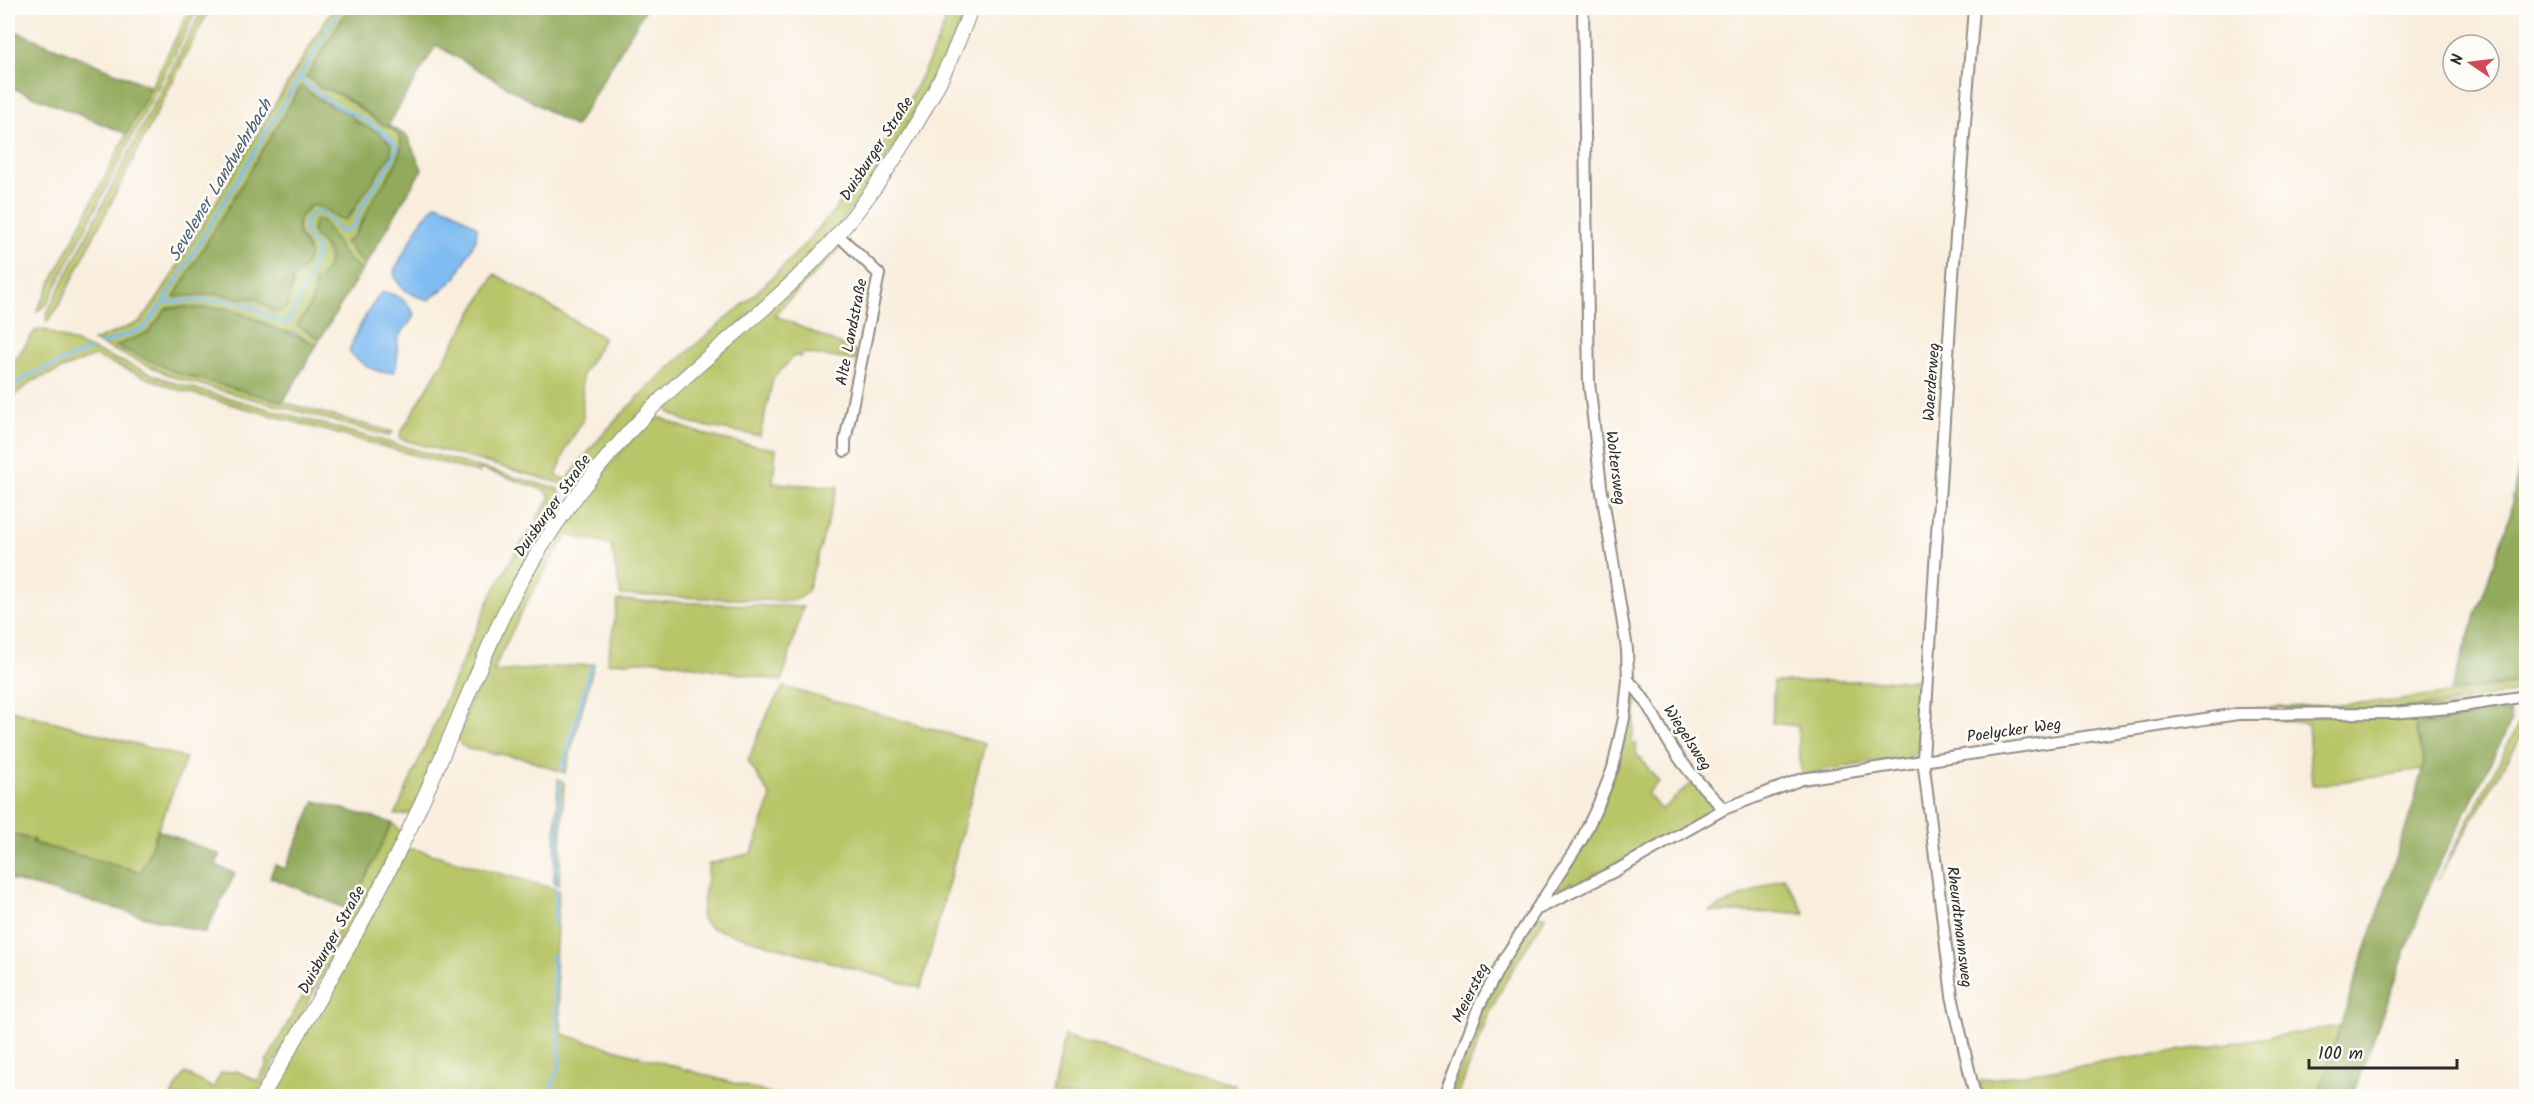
<svg xmlns="http://www.w3.org/2000/svg" width="2534" height="1104" font-family="Kalam,sans-serif">
<style>
.green{fill:#b8c567;stroke:#727849;stroke-width:1.5;fill-rule:evenodd}
.forest{fill:#92aa5c;stroke:#5e6a44;stroke-width:1.5}
.water{fill:#7fbcf2;stroke:#55748e;stroke-width:1.5}
.lines{fill:none;stroke-linecap:round;stroke-linejoin:round}
.stream{stroke:#7fbcf2;stroke-width:3}
.minor-casing{stroke:#928c84;stroke-width:14}
.major-casing{stroke:#928c84;stroke-width:16}
.minor{stroke:#fff;stroke-width:10}
.major{stroke:#fff;stroke-width:14}
.labels{text-anchor:middle;dominant-baseline:central;stroke-width:5;stroke-linejoin:round;paint-order:stroke}
.street-label{font-size:16px;fill:#2b2b2b;stroke:#fdfcf7}
.water-label{font-size:18px;font-style:italic;fill:#485e71;stroke:#fdfcf7}
</style>
<rect width="100%" height="100%" fill="#fdfcf7"/>
<filter id="ink" filterUnits="userSpaceOnUse"><feTurbulence type="fractalNoise" baseFrequency=".0167" numOctaves="2"/><feDisplacementMap in="SourceGraphic" scale="12" xChannelSelector="R" yChannelSelector="G"/><feConvolveMatrix kernelMatrix="1 2 1 2 8 2 1 2 1" color-interpolation-filters="sRGB"/></filter>
<filter id="wash" filterUnits="userSpaceOnUse"><feTurbulence type="fractalNoise" baseFrequency=".008" numOctaves="4" result="noise"/><feDisplacementMap in="SourceGraphic" scale="24" xChannelSelector="R" yChannelSelector="G"/><feGaussianBlur stdDeviation="1.35" result="paint"/><feColorMatrix in="noise" values="0 0 0 0 0 0 0 0 0 0 0 0 0 0 0 0 0 1.4 0 .05"/><feComposite in="paint" operator="in"/></filter>
<g filter="url(#wash)">
<rect width="100%" height="100%" fill="#f9eede"/>
<path class="green" d="M 191,8 L 198,8 L 47,304 L 36,312 Z
M 203,8 L 210,8 L 57,309 L 47,322 L 46,315 Z
M 333,8 L 349,8 L 307,77 L 311,79 L 320,88 L 328,89 L 343,97 L 382,124 L 391,128 L 399,135 L 401,143 L 398,159 L 352,238 L 354,254 L 365,266 L 362,270 L 347,259 L 334,241 L 313,233 C 319,240 327,247 329,257 C 331,268 305,315 297,325 L 320,339 L 317,345 L 294,333 L 278,330 L 259,320 L 224,308 L 203,310 L 185,307 L 167,308 L 149,332 L 117,346 L 178,373 L 393,432 L 388,436 L 176,378 L 93,341 L 140,322 L 160,295 ZM 301,86 C 330,108 369,123 392,148 L 390,155 L 358,201 L 351,216 L 336,217 L 324,207 L 312,205 C 293,219 295,231 309,249 L 302,271 L 293,278 L 292,289 L 270,310 L 265,303 L 256,298 L 238,298 L 219,294 L 175,297 Z
M 951,8 L 966,8 L 953,43 L 901,136 L 869,186 L 829,237 L 578,484 L 563,484 L 400,439 L 400,434 L 495,274 L 604,338 L 582,375 L 583,420 L 567,447 L 556,476 L 567,480 C 609,420 664,371 720,324 C 732,313 746,303 758,291 C 843,212 910,117 951,8 Z
M 836,245 L 842,246 L 774,315 L 859,353 L 857,361 L 802,353 L 801,357 L 794,356 L 773,379 L 760,436 L 692,424 L 668,412 L 667,401 Z
M 42,329 L 174,383 L 558,489 L 566,502 L 411,814 L 395,815 L 492,594 L 514,555 L 551,497 L 544,490 L 481,469 L 479,473 L 172,388 L 94,356 L 33,381 L 8,400 L 8,370 L 35,331 Z
M 662,418 C 699,436 736,443 776,449 L 773,483 L 838,487 L 807,592 L 800,598 L 788,601 L 621,595 L 611,545 L 568,535 C 537,579 515,622 493,672 L 594,664 L 565,773 L 523,758 L 468,749 L 461,745 L 456,736 C 476,692 493,645 515,603 C 552,534 597,476 650,419 Z
M 618,600 L 803,607 L 782,681 L 659,660 L 607,663 Z
M 1917,680 L 1923,686 L 1919,748 L 1911,757 L 1824,770 L 1801,776 L 1798,726 L 1772,723 L 1774,682 Z
M 2526,682 L 2526,691 L 2438,705 L 2389,709 L 2249,709 L 2394,701 Z
M 784,687 L 985,744 L 921,988 L 711,928 L 704,922 L 701,916 L 709,864 L 752,853 L 771,797 L 748,761 C 758,734 767,710 784,687 Z
M 1637,695 L 1632,745 L 1637,744 L 1636,753 L 1659,782 L 1647,793 L 1661,810 L 1693,782 C 1702,791 1715,800 1711,813 L 1574,886 L 1571,881 L 1562,893 L 1557,885 L 1592,830 L 1630,697 Z
M 2498,703 L 2509,711 L 2415,727 L 2424,763 L 2422,770 L 2312,786 L 2308,724 L 2268,718 Z
M 8,709 L 186,758 L 141,872 L 33,843 L 34,840 L 8,833 Z
M 2526,710 L 2526,728 L 2438,879 Z
M 558,779 L 564,782 L 559,885 L 554,883 Z
M 392,823 L 402,832 L 256,1096 L 171,1096 L 185,1073 L 213,1088 L 221,1073 L 237,1071 L 257,1081 L 268,1064 L 266,1062 L 303,996 L 306,998 L 322,967 L 320,965 Z
M 414,849 L 559,890 L 555,961 L 562,1034 L 779,1096 L 554,1096 L 555,1092 L 553,1096 L 269,1096 L 404,851 Z
M 1784,877 L 1805,913 L 1708,912 Z
M 1537,916 L 1546,916 L 1508,977 L 1488,1016 L 1458,1096 L 1450,1096 L 1484,1007 L 1506,964 Z
M 2341,1026 L 2317,1096 L 1981,1096 L 1979,1081 Z
M 1064,1036 L 1235,1085 L 1235,1096 L 1052,1096 Z"/>
<path class="forest" d="M 349,8 L 646,8 L 575,127 L 436,45 L 388,125 L 407,136 L 422,169 L 365,266 L 345,242 C 361,233 364,216 372,201 C 381,185 399,166 401,148 C 402,144 401,139 398,135 C 393,128 386,127 379,122 C 362,109 342,91 320,88 L 312,79 L 306,77 Z
M 8,28 L 151,87 L 127,134 L 8,86 Z
M 301,86 L 321,101 L 351,115 L 355,122 L 378,132 L 391,144 L 391,155 L 346,220 C 332,218 330,208 312,205 C 302,212 292,225 300,238 C 304,244 308,247 310,255 L 302,271 L 293,278 L 287,308 L 274,313 L 256,298 L 238,298 L 219,294 L 174,297 Z
M 315,220 L 322,220 L 347,259 L 362,270 L 320,339 L 297,325 C 307,313 318,297 314,282 C 329,274 333,258 323,245 C 320,241 315,238 313,234 C 311,229 313,224 315,220 Z
M 186,307 C 201,310 209,306 222,308 C 241,310 260,324 278,330 C 292,335 304,338 317,345 L 283,402 L 178,373 L 116,346 L 149,332 L 167,308 Z
M 2526,429 L 2526,682 L 2450,692 L 2509,518 Z
M 2509,711 L 2511,722 L 2433,877 L 2352,1096 L 2317,1096 L 2412,809 L 2424,763 L 2415,727 Z
M 315,801 L 392,823 L 350,910 L 270,877 L 275,865 L 285,869 Z
M 158,830 L 220,855 L 216,865 L 235,874 L 205,933 L 8,879 L 8,833 L 34,840 L 33,843 L 141,872 Z"/>
<path class="water" d="M 436,204 L 452,210 L 477,227 L 476,239 L 456,278 L 429,300 C 413,296 395,288 394,271 L 422,220 Z
M 385,292 C 399,296 409,301 414,315 C 410,325 399,333 398,339 C 395,351 401,355 394,372 C 375,375 362,364 349,352 C 356,330 367,312 381,293 Z"/>
<g class="lines">
<path class="stream" d="M 164,302 C 189,302 227,296 250,306 C 267,313 266,319 288,323 L 309,276 L 318,250 C 306,238 298,226 313,212 L 322,212 L 341,233 L 355,224 C 363,194 389,175 397,147 C 381,123 345,113 322,96 C 314,91 307,84 300,78
M 102,344 L 144,328 L 164,302 L 341,8
M 8,390 L 29,375 L 90,350
M 562,770 L 591,666
M 556,882 L 560,783
M 554,924 L 556,891
M 549,1096 L 560,1063 L 552,955"/>
</g>
</g>
<g filter="url(#ink)">
<g class="lines">
<defs>
<path id="minor" d="M 1974,8 L 1953,275 L 1923,759 L 1952,996 L 1975,1096
M 838,235 L 879,274 L 845,441 L 845,451
M 1628,680 C 1648,699 1658,726 1673,749 C 1688,772 1705,790 1724,809
M 1540,908 L 1617,870 L 1724,809 L 1802,779 L 2238,714 L 2392,713 L 2450,708 L 2526,696
M 1445,1096 L 1479,1006 L 1504,959 L 1582,839 L 1600,801 L 1613,768 L 1624,718 L 1628,680 L 1627,649 L 1601,486 L 1589,382 L 1583,8"/>
<path id="major" d="M 262,1096 C 311,1013 361,929 403,842 C 441,766 470,684 507,607 C 527,568 551,530 577,495 C 599,466 624,436 650,410 C 698,362 754,321 802,273 C 872,204 939,100 971,8"/>
</defs>
<use href="#minor" class="minor-casing"/>
<use href="#major" class="major-casing"/>
<use href="#minor" class="minor"/>
<use href="#major" class="major"/>
</g>
</g>
<g class="labels">
<g class="street-label">
<text transform="translate(877 149) rotate(-57)">Duisburger Straße</text>
<text transform="translate(852 332) rotate(-79)">Alte Landstraße</text>
<text transform="translate(1932 382) rotate(-86)">Waerderweg</text>
<text transform="translate(1615 468) rotate(83)">Woltersweg</text>
<text transform="translate(553 506) rotate(-55)">Duisburger Straße</text>
<text transform="translate(2014 731) rotate(-8)">Poelycker Weg</text>
<text transform="translate(1687 738) rotate(57)">Wiegelsweg</text>
<text transform="translate(1959 927) rotate(83)">Rheurdtmannsweg</text>
<text transform="translate(332 940) rotate(-61)">Duisburger Straße</text>
<text transform="translate(1471 993) rotate(-64)">Meiersteg</text>
</g>
<g class="water-label">
<text transform="translate(221 181) rotate(-59)">Sevelener Landwehrbach</text>
</g>
</g>
<rect width="2534" height="1104" fill="none" stroke="#fdfcf7" stroke-width="30"/>
<g transform="translate(2471 63) rotate(284)"><circle r="28" fill="#fdfcf7" stroke="#a9a8a5" stroke-width="1.5"/>
<path d="M0-4.5L10 22L0 15L-10 22Z" fill="#d1495b"/>
<text y="-9" font-size="16" font-weight="bold" text-anchor="middle" fill="#2b2b2b">N</text>
</g>
<path d="M2309 1059v9h148v-9" fill="none" stroke="#2b2b2b" stroke-width="3"/>
<text x="2318" y="1059" font-size="18" fill="#2b2b2b" stroke="#fdfcf7" stroke-width="4.5" paint-order="stroke">100 m</text>
</svg>
